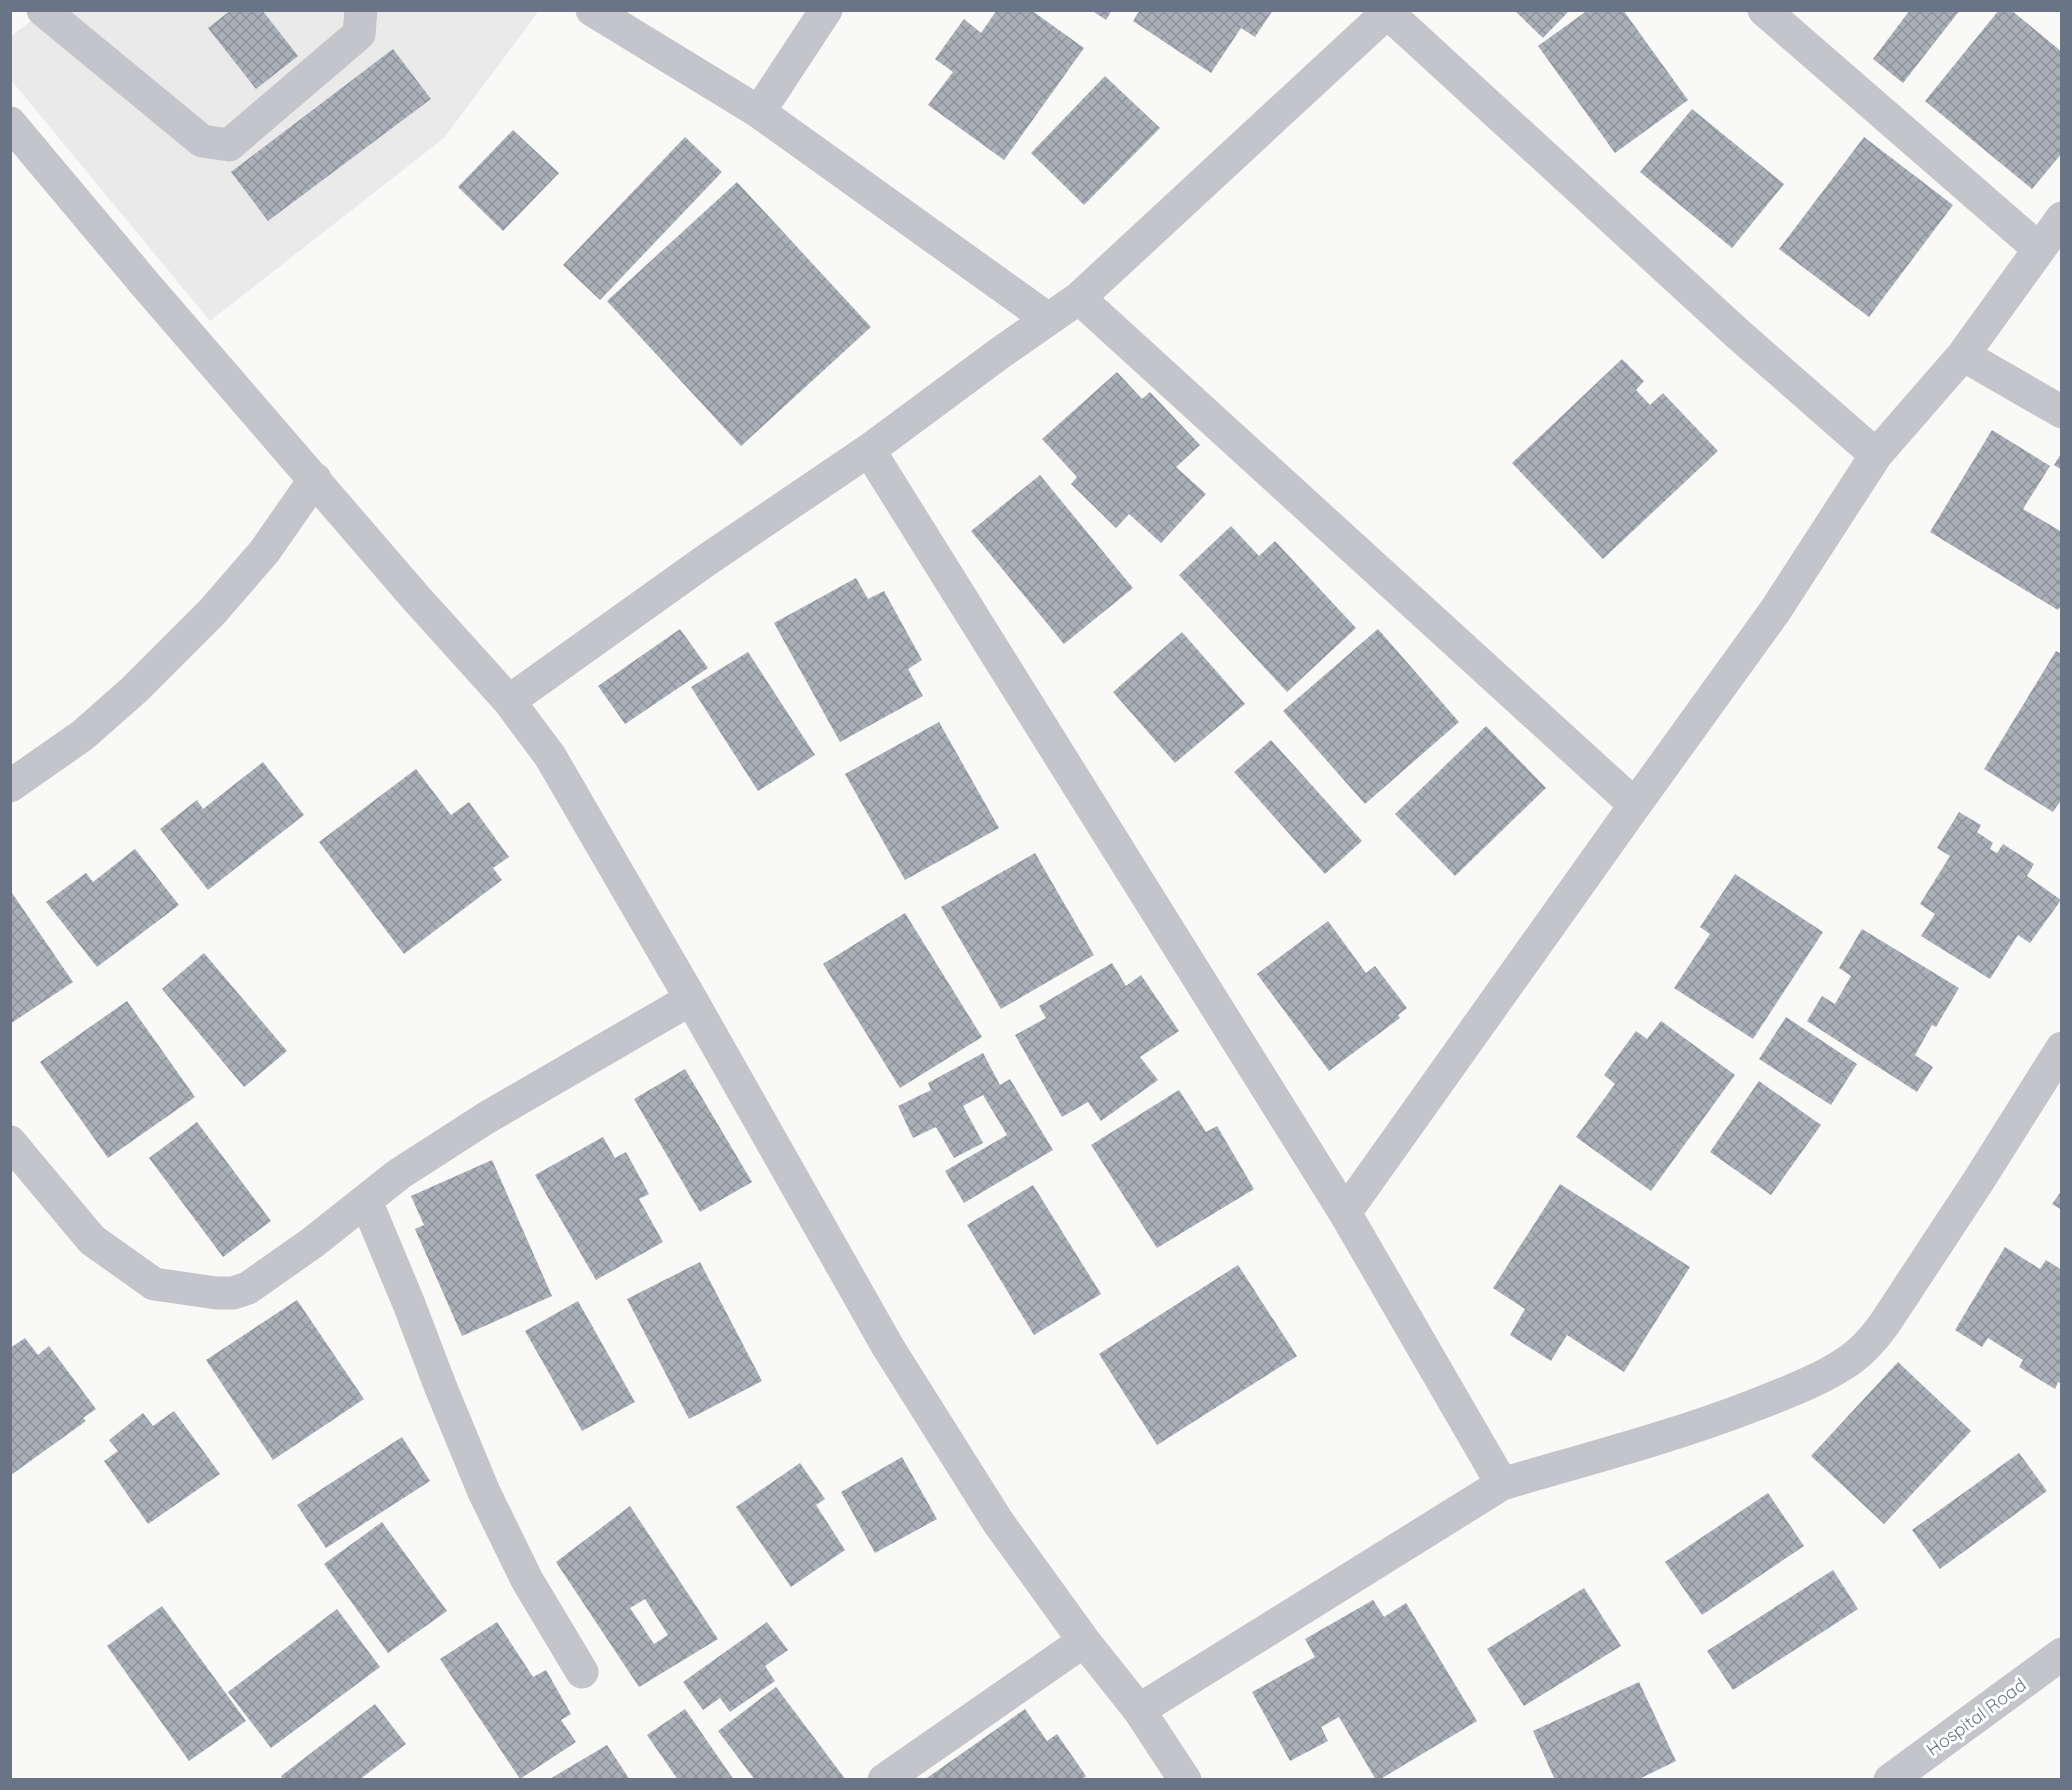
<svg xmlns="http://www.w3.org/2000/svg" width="2072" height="1790" font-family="Quicksand,sans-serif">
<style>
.built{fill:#eaeaea}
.building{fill:url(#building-cross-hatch);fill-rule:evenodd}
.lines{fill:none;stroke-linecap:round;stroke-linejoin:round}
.minor{stroke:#c3c5ca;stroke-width:33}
.labels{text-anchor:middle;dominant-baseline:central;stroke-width:6;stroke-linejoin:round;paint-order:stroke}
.street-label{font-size:18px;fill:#6a7487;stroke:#fff}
</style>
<defs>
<pattern id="building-cross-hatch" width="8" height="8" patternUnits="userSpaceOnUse" patternTransform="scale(1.5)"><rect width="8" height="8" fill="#aaafb8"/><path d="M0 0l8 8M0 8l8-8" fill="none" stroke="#8e939b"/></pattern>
</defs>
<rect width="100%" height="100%" fill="#f9f9f7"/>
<path class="built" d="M 44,11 L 539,11 L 444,138 L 210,321 L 11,80 L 11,36 Z"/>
<path class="building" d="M 231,10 L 262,10 L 298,56 L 256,89 L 208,28 Z
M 997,10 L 1031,10 L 1084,48 L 1004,160 L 928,105 L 953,72 L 935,59 L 964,19 L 981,33 Z
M 1091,10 L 1112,10 L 1106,20 Z
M 1140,10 L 1273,10 L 1255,37 L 1241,28 L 1211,73 L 1133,21 Z
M 1514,10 L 1570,10 L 1543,38 Z
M 1588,10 L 1623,10 L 1688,100 L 1615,153 L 1538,46 Z
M 1910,10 L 1960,10 L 1903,83 L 1873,59 Z
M 1999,10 L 2011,10 L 2062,52 L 2062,153 L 2032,189 L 1925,101 Z
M 393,49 L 431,99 L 268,221 L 231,172 Z
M 1105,76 L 1160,128 L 1084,205 L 1031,153 Z
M 1692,109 L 1784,184 L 1732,248 L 1640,172 Z
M 513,130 L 559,173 L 503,231 L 458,187 Z
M 685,137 L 722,172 L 600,300 L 563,265 Z
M 1864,137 L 1953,205 L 1869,317 L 1779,249 Z
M 737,182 L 871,327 L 741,446 L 607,301 Z
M 1622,359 L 1644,381 L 1636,390 L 1650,405 L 1663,393 L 1718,451 L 1603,559 L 1512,463 Z
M 1117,372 L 1142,399 L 1150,392 L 1200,445 L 1176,467 L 1206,494 L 1161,543 L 1129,514 L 1116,528 L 1071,484 L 1077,477 L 1042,439 Z
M 1992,430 L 2050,466 L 2023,509 L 2062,532 L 2062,604 L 2058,610 L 1930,532 Z
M 2062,452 L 2062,470 L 2054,465 Z
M 1040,475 L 1133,588 L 1064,644 L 971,531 Z
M 1231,526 L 1259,556 L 1275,541 L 1356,628 L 1287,692 L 1179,575 Z
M 856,578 L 868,599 L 884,591 L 922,660 L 908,669 L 923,696 L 840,742 L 774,623 Z
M 680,629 L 708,668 L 625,724 L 598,686 Z
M 1378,629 L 1459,722 L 1365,804 L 1283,711 Z
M 1182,632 L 1245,704 L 1175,763 L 1113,692 Z
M 2056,651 L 2062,654 L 2062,799 L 2053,812 L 1984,769 Z
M 748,652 L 815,755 L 758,791 L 691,687 Z
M 939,722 L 999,828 L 905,880 L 845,774 Z
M 1486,726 L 1546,788 L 1455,876 L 1395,814 Z
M 1271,740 L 1362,841 L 1325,874 L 1234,772 Z
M 263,762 L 304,815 L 208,890 L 160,829 L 197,800 L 203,809 Z
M 416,769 L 451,815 L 469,802 L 509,857 L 493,868 L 502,880 L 404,954 L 319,842 Z
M 1959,812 L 1981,825 L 1977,832 L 1993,843 L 1990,849 L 1997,853 L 2003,844 L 2034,864 L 2027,876 L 2061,900 L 2030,943 L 2018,935 L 1990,979 L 1921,936 L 1935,914 L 1920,904 L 1950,856 L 1937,848 Z
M 135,849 L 179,905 L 97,967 L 46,902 L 86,873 L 93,882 Z
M 1035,853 L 1094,955 L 1001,1009 L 941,907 Z
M 1735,874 L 1823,932 L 1753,1039 L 1674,988 L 1710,934 L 1700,927 Z
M 10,890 L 73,982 L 10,1024 Z
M 905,913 L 982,1037 L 900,1088 L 823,964 Z
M 1328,921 L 1366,973 L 1375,966 L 1407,1008 L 1398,1015 L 1400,1018 L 1329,1071 L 1257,974 Z
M 1862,929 L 1959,988 L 1936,1027 L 1932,1025 L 1915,1055 L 1933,1067 L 1917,1092 L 1807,1021 L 1822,996 L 1835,1004 L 1851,976 L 1839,968 Z
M 204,953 L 287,1051 L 244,1087 L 162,989 Z
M 1112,963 L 1126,986 L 1141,975 L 1179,1031 L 1140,1057 L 1158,1080 L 1101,1121 L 1088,1102 L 1062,1117 L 1015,1035 L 1046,1018 L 1039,1006 Z
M 127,1001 L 195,1097 L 108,1158 L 40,1062 Z
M 1786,1017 L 1857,1064 L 1831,1105 L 1759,1059 Z
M 1661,1021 L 1735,1075 L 1651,1191 L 1576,1137 L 1615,1084 L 1604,1075 L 1636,1031 L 1647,1039 Z
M 983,1053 L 1000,1085 L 1010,1079 L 1053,1150 L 964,1203 L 945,1171 L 1007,1135 L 983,1095 L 963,1106 L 983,1143 L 954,1158 L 936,1127 L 913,1138 L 898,1106 L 931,1090 L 928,1083 Z
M 685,1069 L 752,1182 L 700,1212 L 634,1099 Z
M 1759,1081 L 1821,1125 L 1771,1195 L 1710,1152 Z
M 1179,1090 L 1206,1132 L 1217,1126 L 1254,1189 L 1157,1248 L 1091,1145 Z
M 197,1122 L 271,1221 L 223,1257 L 149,1158 Z
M 603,1137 L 615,1158 L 626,1152 L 649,1194 L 639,1199 L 663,1242 L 596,1280 L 535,1175 Z
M 492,1160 L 552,1296 L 462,1336 L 415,1229 L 424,1225 L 411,1196 Z
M 1560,1184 L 1690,1267 L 1624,1372 L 1567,1335 L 1551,1361 L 1510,1335 L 1525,1309 L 1493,1288 Z
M 1033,1185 L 1101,1294 L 1034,1335 L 967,1225 Z
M 2062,1190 L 2062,1210 L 2052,1204 Z
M 2005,1247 L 2040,1269 L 2046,1260 L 2062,1270 L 2062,1384 L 2058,1382 L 2055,1389 L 2019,1367 L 2023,1360 L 1988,1338 L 1982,1347 L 1955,1330 Z
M 700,1262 L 762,1381 L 689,1419 L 627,1299 Z
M 1238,1265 L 1297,1356 L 1157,1445 L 1099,1354 Z
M 297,1300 L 364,1399 L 273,1460 L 206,1360 Z
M 578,1301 L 635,1402 L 582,1431 L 525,1331 Z
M 25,1338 L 38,1355 L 49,1346 L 96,1409 L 83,1418 L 86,1421 L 11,1475 L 10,1348 Z
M 1898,1362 L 1971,1431 L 1884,1524 L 1811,1456 Z
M 174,1411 L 220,1474 L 148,1524 L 104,1461 L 118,1451 L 109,1440 L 143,1413 L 153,1426 Z
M 402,1437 L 430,1481 L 326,1548 L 297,1505 Z
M 2019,1453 L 2047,1491 L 1940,1569 L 1912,1530 Z
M 902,1457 L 937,1519 L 875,1553 L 841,1492 Z
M 800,1463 L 825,1499 L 816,1505 L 845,1550 L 791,1587 L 736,1507 Z
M 1768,1493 L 1804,1546 L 1702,1615 L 1665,1562 Z
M 630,1506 L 718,1639 L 639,1687 L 556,1562 ZM 645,1599 L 668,1635 L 654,1644 L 630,1608 Z
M 382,1522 L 447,1611 L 388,1653 L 324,1564 Z
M 1833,1570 L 1858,1609 L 1733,1690 L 1707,1651 Z
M 1584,1588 L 1621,1646 L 1524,1706 L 1487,1649 Z
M 1373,1600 L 1384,1617 L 1406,1603 L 1477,1721 L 1379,1780 L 1376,1780 L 1339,1717 L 1321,1727 L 1328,1741 L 1290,1761 L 1252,1692 L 1315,1657 L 1305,1639 Z
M 162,1606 L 246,1721 L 189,1761 L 107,1646 Z
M 337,1609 L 380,1667 L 271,1748 L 228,1692 Z
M 497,1622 L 533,1677 L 546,1670 L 571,1714 L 561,1720 L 576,1742 L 520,1779 L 440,1659 Z
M 767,1622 L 788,1650 L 765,1666 L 775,1681 L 730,1712 L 720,1698 L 703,1710 L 683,1682 Z
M 1639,1682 L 1676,1761 L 1637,1780 L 1555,1780 L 1533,1731 Z
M 776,1687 L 846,1780 L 755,1780 L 718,1731 Z
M 375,1704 L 406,1744 L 359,1780 L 283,1780 L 281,1776 Z
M 685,1709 L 734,1780 L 678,1780 L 647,1735 Z
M 1025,1709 L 1047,1741 L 1057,1734 L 1086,1776 L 1082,1780 L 924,1780 Z
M 607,1745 L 630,1780 L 548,1780 Z"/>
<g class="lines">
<path class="minor" d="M 43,10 L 202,141 L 229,145 L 359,34 L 361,10
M 592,10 L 759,112 L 1048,319
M 1764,10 L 2039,249
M 1388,13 L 1738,334 L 1876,455
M 759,112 L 826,10
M 10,123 L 145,284 L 416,598 L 509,701 L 550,756 L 691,999 L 888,1347 L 998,1522 L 1084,1641 L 1139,1710 L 1185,1780
M 1079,298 L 1635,805 L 1775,611 L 1876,455 L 1963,355 L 2062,218
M 1963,355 L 2062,412
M 869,450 L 1000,353 L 1079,298 L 1390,10
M 509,701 L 708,559 L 869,450 L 1345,1213 L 1502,1484 L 1139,1710
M 10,786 L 83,735 L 135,689 L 212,612 L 264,552 L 315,479
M 10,1142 L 92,1240 L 154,1284 L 216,1293 L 233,1293 L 248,1288 L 312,1243 L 399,1174 L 486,1118 L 691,999
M 366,1201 L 409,1304 L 441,1388 L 484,1492 L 527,1580 L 582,1672
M 1345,1213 L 1635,805
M 1502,1484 C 1587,1459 1673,1437 1755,1405 C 1788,1392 1821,1380 1850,1360 C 1864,1350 1875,1337 1885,1323 L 1979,1180 L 2062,1048
M 884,1780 L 1084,1641
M 1890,1780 L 2062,1654"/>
</g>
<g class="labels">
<g class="street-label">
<text transform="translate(1976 1717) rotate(-36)">Hospital Road</text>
</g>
</g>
<rect width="2072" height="1790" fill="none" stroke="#6a7487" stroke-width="24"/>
</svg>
